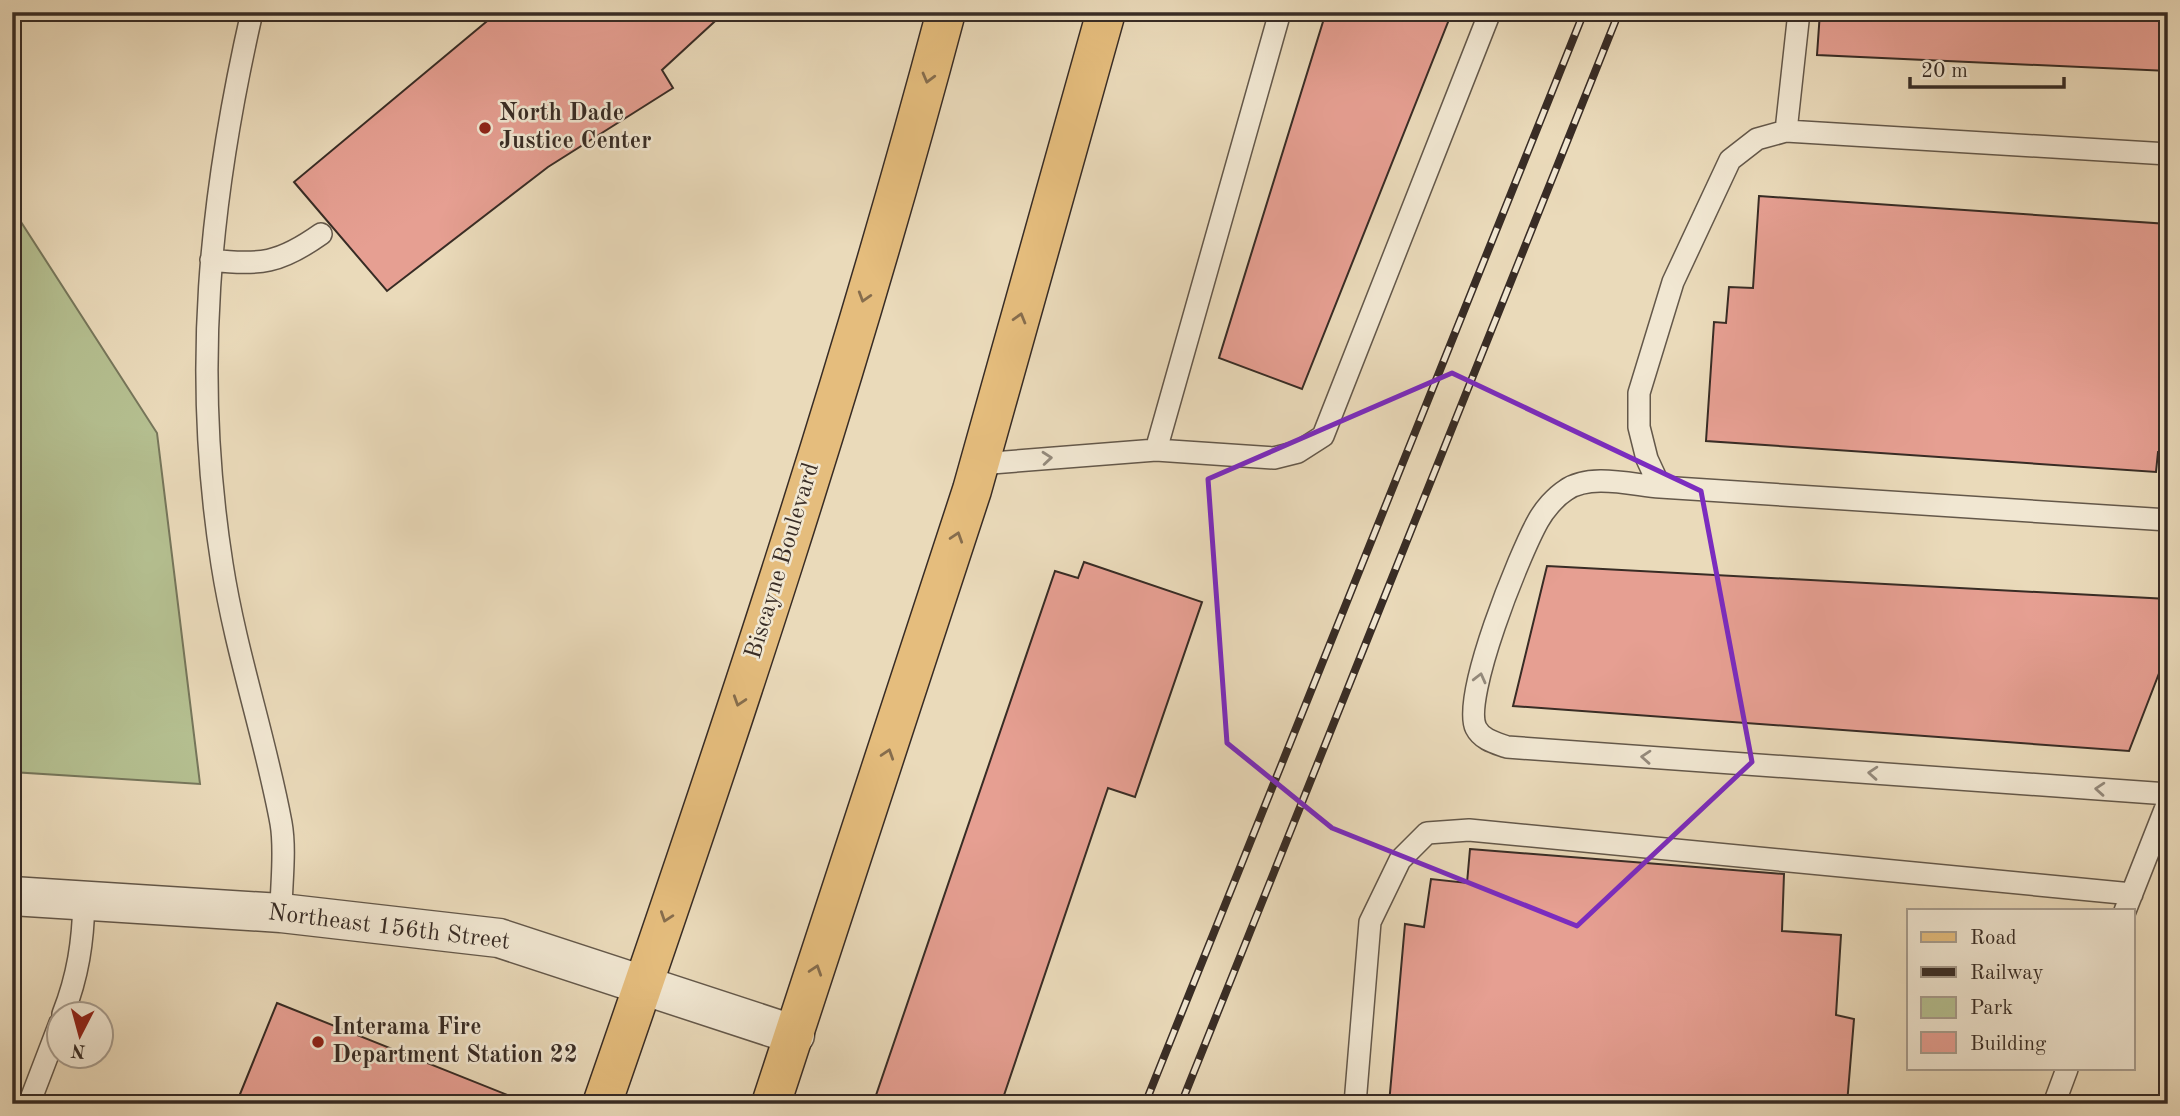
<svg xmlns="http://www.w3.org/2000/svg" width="2180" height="1116" font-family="'Old Standard TT',serif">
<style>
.green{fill:#b5c091;stroke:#76765b;stroke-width:2}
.building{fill:#e69f92;stroke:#382c25;stroke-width:2}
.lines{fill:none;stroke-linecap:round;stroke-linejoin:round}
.service-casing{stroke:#64584a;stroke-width:24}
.minor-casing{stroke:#64584a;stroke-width:41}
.primary-casing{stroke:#382c25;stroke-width:41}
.service{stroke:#f1e7d2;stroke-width:21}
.minor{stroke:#f1e7d2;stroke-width:38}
.primary{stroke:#e5bd7d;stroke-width:38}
.rail-casing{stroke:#382c25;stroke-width:8}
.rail{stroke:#f1e7d2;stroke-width:5;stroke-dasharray:16;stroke-linecap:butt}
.oneway{stroke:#866d4d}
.oneway2{stroke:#948a7c}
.marked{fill:none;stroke:#7b2cbf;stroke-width:5;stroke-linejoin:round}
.poi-dot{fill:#8f2418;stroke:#f1e7d2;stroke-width:2.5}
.labels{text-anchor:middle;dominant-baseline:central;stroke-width:5;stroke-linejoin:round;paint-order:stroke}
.poi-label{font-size:24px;font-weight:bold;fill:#382c25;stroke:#f1e7d2;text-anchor:start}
.street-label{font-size:24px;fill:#382c25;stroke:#f1e7d2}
</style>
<rect width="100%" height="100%" fill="#eadaba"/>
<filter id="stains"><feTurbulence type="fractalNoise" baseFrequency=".00286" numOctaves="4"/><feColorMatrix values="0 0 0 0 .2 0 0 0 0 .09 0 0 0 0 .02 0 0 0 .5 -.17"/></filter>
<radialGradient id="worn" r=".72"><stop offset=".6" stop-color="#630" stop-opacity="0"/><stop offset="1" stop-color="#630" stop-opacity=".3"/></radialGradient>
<path class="green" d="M 12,208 L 157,433 L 200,784 L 12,772 Z"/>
<path class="building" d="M 498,12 L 725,12 L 662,70 L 673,88 L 548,167 L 387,291 L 294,182 Z
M 1326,12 L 1452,12 L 1302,389 L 1219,358 Z
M 1820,12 L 2168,12 L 2168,71 L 1817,55 Z
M 1759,196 L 2168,224 L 2168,453 L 2158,452 L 2156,472 L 1706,441 L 1714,322 L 1726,323 L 1729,287 L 1753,288 Z
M 1084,562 L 1202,602 L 1135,797 L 1108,788 L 1001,1104 L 873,1104 L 1055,571 L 1078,578 Z
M 1547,566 L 2168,599 L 2168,650 L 2129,751 L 1513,706 Z
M 1470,849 L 1784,874 L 1782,931 L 1841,935 L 1836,1015 L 1854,1019 L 1847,1104 L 1389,1104 L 1405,924 L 1424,927 L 1431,879 L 1467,883 Z
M 277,1003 L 525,1102 L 525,1104 L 236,1104 Z"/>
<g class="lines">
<defs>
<path id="service" d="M 252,12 C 209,200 192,373 222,564 C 236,654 265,736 281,823 C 286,851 281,884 281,913
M 1786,131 L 1799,12
M 2168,154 L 1786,131 L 1757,139 L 1730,160 L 1673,282 L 1639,393 L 1639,427 L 1647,459 L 1660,487 L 2168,520
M 211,260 C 260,266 280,263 321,234
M 1156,450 L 1280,12
M 979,464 L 1156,450 L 1274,458 L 1298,452 L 1323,436 L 1490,12
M 1660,487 C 1633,485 1590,473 1566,490 C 1555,497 1544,510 1538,521 C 1520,553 1461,698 1476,728 C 1482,740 1496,743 1507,747 L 2168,794
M 2125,911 L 2168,802
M 63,1014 C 78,976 83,942 84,901
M 29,1104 L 60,1023
M 1355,1104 L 1370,922 L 1400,860 L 1427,833 L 1469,830 L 2132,894
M 2054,1104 L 2067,1069"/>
<path id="minor" d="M 12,896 L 281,913 L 499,938 L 795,1035"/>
<path id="primary" d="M 602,1104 C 727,744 848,381 946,12
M 771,1104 L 972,490 L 1106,12"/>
</defs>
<use href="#service" class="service-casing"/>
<use href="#minor" class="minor-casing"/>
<use href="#primary" class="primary-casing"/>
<use href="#service" class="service"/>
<use href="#minor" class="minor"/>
<use href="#primary" class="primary"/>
<defs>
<path id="rail" d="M 1145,1104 L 1584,12
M 1181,1104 L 1619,12"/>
</defs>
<use href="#rail" class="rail-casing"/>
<use href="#rail" class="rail"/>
</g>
<defs><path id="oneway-chevron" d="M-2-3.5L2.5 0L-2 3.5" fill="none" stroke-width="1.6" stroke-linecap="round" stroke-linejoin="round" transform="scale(1.75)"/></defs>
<g class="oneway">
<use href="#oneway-chevron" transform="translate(928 78) rotate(105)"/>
<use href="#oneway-chevron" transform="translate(864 297) rotate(107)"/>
<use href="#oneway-chevron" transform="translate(1020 318) rotate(-74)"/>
<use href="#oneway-chevron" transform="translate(957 537) rotate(-72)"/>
<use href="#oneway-chevron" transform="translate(739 701) rotate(108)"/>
<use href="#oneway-chevron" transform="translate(888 754) rotate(-72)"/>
<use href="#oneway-chevron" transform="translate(666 917) rotate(109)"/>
<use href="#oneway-chevron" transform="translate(816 970) rotate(-72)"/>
</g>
<g class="oneway2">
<use href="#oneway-chevron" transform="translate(1047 458) rotate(-5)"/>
<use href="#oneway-chevron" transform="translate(1480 678) rotate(-76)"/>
<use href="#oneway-chevron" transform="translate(1646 757) rotate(-176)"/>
<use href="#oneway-chevron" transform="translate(1873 773) rotate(-176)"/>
<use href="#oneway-chevron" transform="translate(2100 789) rotate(-176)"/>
</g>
<path class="marked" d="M 1452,373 L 1701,491 L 1752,762 L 1577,926 L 1332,828 L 1227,743 L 1208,479 Z"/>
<g class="poi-dot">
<circle cx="485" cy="128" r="7"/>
<circle cx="318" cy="1042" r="7"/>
</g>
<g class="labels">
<g class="poi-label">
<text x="499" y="114">North Dade<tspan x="499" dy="28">Justice Center</tspan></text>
<text x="332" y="1028">Interama Fire<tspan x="332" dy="28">Department Station 22</tspan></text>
</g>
<g class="street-label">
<text transform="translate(783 561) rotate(-73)">Biscayne Boulevard</text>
<text transform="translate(389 928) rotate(7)">Northeast 156th Street</text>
</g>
</g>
<rect width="2180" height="1116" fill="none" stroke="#eadaba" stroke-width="42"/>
<rect x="14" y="14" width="2152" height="1088" fill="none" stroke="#382c25" stroke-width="3.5"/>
<rect x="21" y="21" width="2138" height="1074" fill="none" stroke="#382c25" stroke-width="2"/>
<rect x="1907" y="909" width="228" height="161" fill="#f1e7d2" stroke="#a79c8d" stroke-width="2"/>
<rect x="1921" y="932" width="35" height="10" fill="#e5bd7d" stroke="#a79c8d" stroke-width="2"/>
<text x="1970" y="944" font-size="21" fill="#382c25">Road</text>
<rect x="1921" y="967" width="35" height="10" fill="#382c25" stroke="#a79c8d" stroke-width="2"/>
<text x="1970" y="979" font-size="21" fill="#382c25">Railway</text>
<rect x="1921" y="997" width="35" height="21" fill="#b5c091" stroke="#a79c8d" stroke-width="2"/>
<text x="1970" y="1014" font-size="21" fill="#382c25">Park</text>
<rect x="1921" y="1032" width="35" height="21" fill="#e69f92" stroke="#a79c8d" stroke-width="2"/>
<text x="1970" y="1050" font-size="21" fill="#382c25">Building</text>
<g transform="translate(80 1035) rotate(186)"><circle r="33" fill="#f1e7d2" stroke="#a79c8d" stroke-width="2"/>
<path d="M0-5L12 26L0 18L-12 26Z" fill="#8f2418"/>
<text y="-10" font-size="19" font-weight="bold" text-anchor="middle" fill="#382c25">N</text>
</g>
<path d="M1910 77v10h154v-10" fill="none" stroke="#382c25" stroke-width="3.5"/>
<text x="1921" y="77" font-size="21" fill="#382c25" stroke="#f1e7d2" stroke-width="5" paint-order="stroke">20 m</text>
<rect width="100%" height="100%" filter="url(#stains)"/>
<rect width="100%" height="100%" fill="url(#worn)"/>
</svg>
